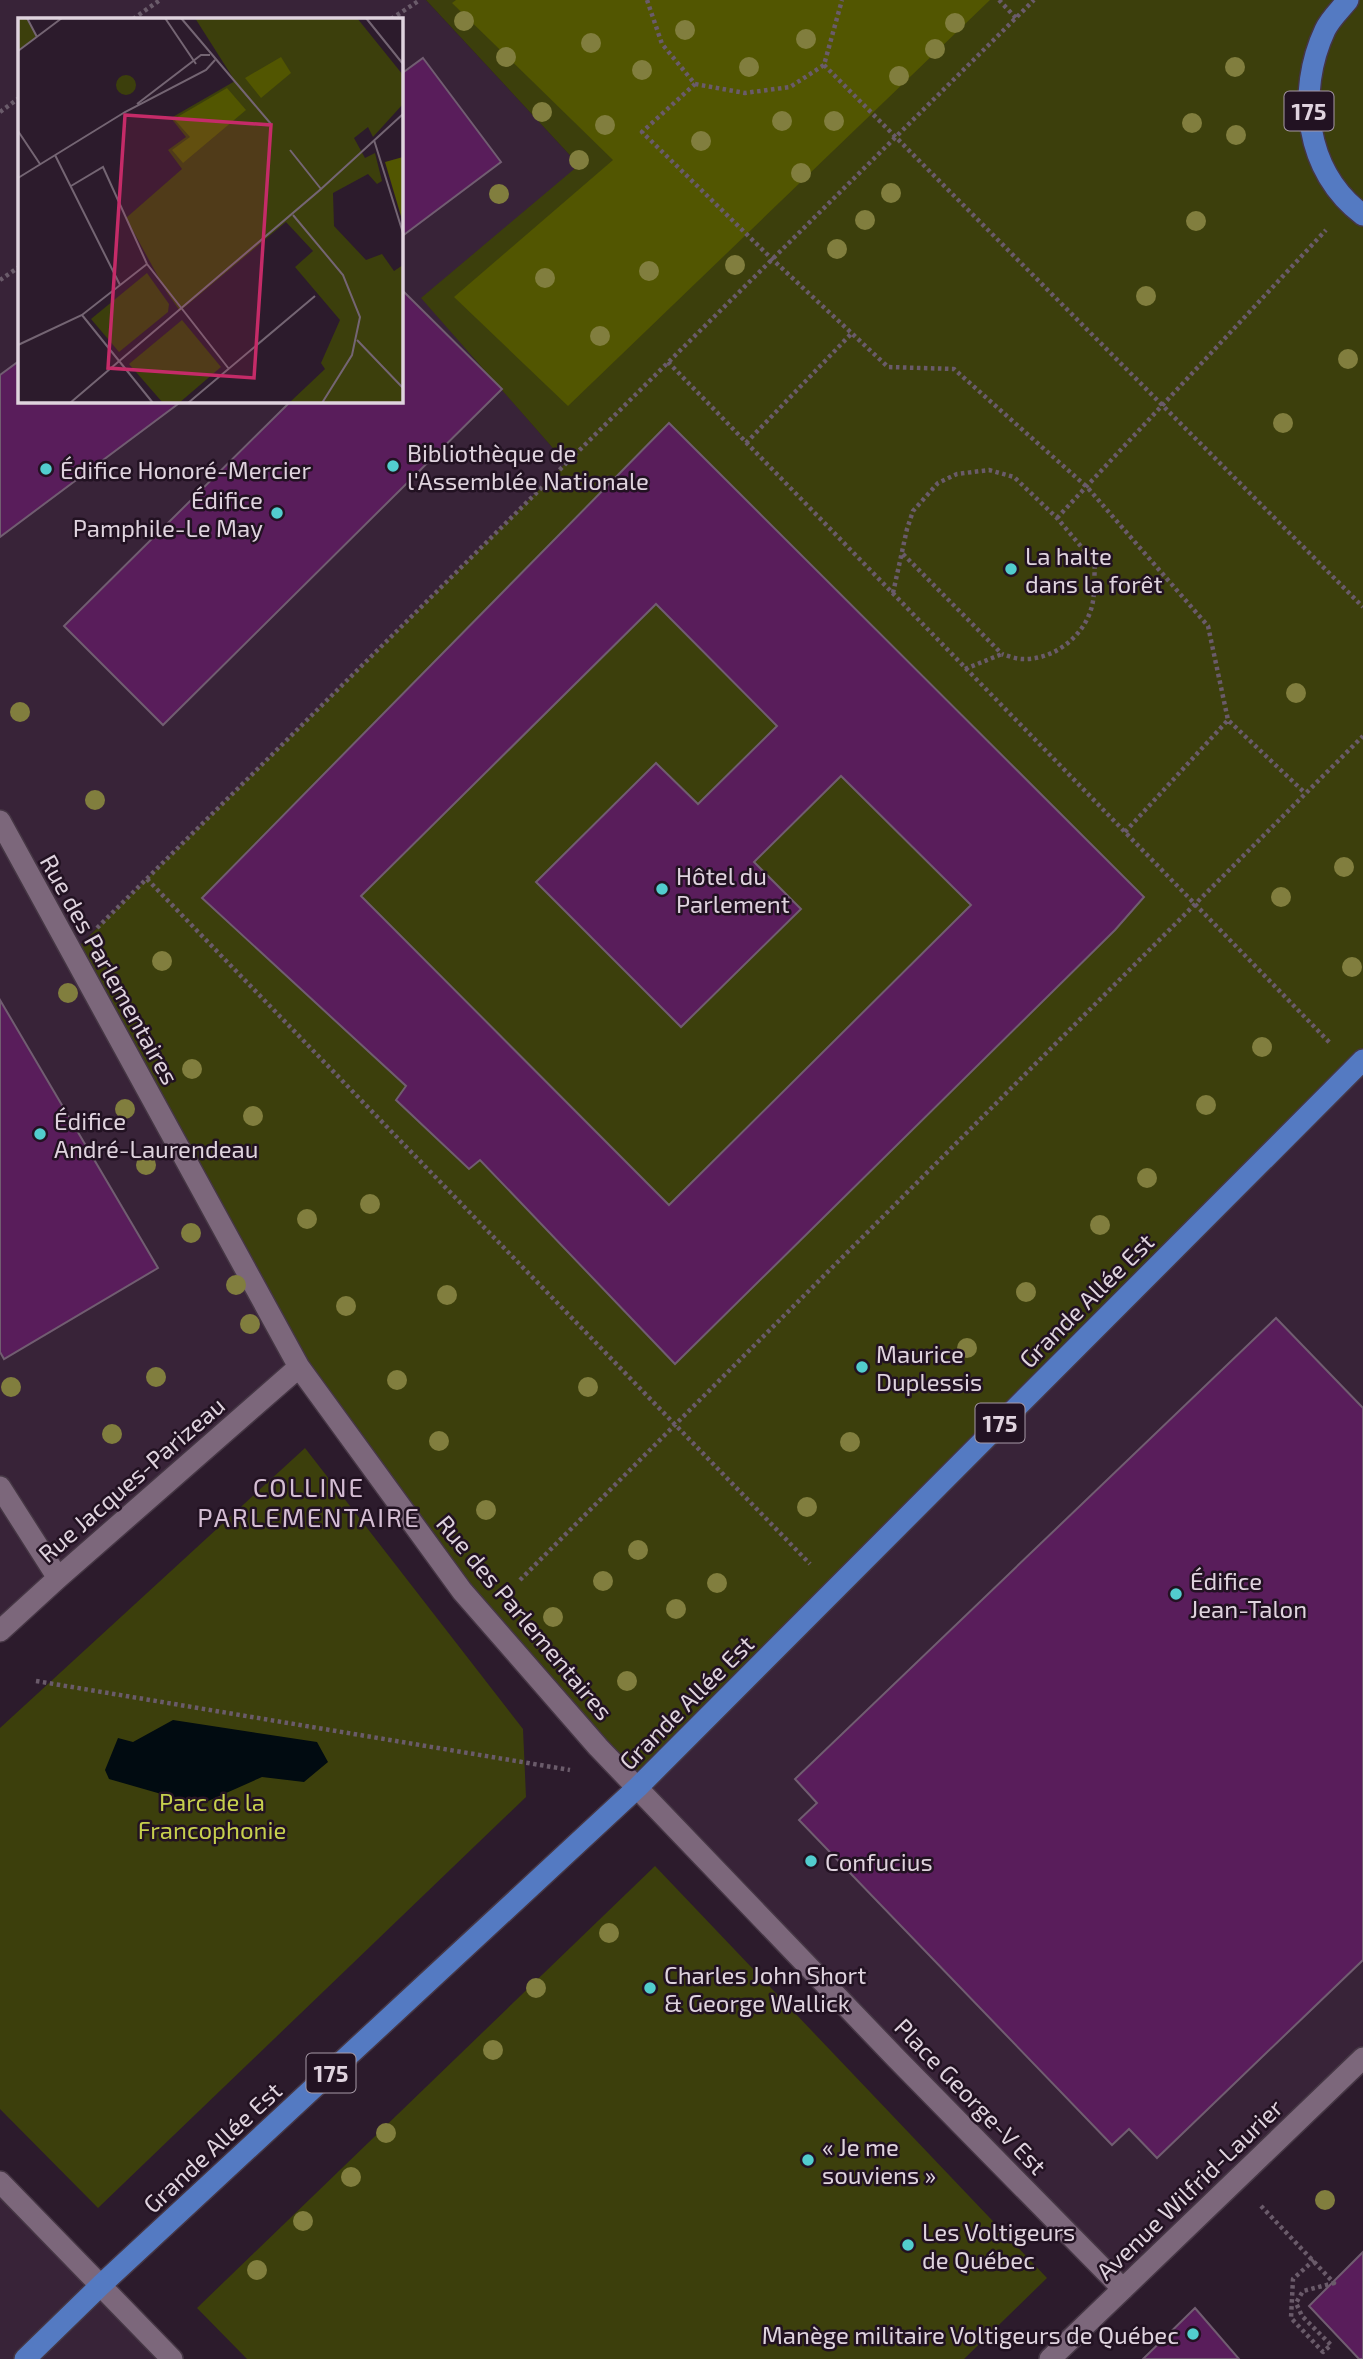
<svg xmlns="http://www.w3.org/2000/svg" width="1363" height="2359" font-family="'Exo 2',sans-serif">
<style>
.built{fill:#382338;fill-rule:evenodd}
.green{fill:#3c3f0c}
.forest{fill:#525601}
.water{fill:#010b11}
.building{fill:#591d5b;stroke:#715d71;stroke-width:2;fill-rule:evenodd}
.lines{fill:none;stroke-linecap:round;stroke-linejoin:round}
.street-casing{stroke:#453644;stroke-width:24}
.primary-casing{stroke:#453644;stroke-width:24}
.path{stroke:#6a5b6a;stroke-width:4.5;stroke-dasharray:3.5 3.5;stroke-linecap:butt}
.street{stroke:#7c677b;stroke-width:21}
.primary{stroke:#547ac2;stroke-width:21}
.tree{fill:#817e3e}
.poi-dot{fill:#52cdce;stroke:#221222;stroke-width:2.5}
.labels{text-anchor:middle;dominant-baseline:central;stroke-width:5;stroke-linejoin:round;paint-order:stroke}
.shield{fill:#221222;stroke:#a699a6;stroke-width:2}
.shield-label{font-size:23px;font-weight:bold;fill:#dfd3de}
.poi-label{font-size:24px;fill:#dfd3de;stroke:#221222;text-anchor:start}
.street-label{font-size:24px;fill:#dfd3de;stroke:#221222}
.park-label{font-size:24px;fill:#c6cf4d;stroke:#221222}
.neighbourhood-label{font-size:26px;letter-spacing:2px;fill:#d4bdd3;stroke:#221222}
.inset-road{fill:none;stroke:#746573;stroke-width:2}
.view{fill:#c52b68;fill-opacity:0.15;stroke:#c52b68;stroke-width:3.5}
.inset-edge{fill:none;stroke:#dfd3de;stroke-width:3.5}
</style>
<rect width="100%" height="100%" fill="#2c1b2c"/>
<path class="built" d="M 0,0 L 426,0 L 580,166 L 422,298 L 566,463 L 72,953 L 299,1367 L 0,1631 ZM 19,19 L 401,19 L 401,401 L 19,401 Z
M 1363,1060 L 1363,2058 L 1123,2289 L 638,1787 Z
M 0,2182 L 172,2359 L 0,2359 Z"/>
<path class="green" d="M 426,0 L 1363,0 L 1363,1060 L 638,1787 L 489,1611 L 299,1367 L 72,953 L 566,463 L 421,298 L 579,165 Z
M 305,1448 L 523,1729 L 526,1797 L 98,2208 L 0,2109 L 0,1728 Z
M 655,1866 L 1047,2278 L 964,2359 L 247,2359 L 197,2308 Z"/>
<path class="forest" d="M 456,0 L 990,0 L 568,406 L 454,297 L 613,160 L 452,3 Z"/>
<path class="water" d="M 173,1720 L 317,1742 L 328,1762 L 304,1782 L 262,1777 L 206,1802 L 196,1804 L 109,1779 L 105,1770 L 118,1738 L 133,1742 Z"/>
<path class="building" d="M 423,58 L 501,162 L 401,237 L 401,74 Z
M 402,290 L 502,389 L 163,725 L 64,626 L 291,401 L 401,401 Z
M 19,361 L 19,401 L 182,401 L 0,537 L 0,375 Z
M 669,423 L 1144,897 L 1115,930 L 675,1364 L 480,1160 L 469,1169 L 396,1100 L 406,1086 L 202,898 ZM 656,604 L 777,726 L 698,804 L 656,763 L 536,882 L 681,1027 L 801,909 L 754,862 L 841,776 L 971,905 L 669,1205 L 361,896 Z
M 0,1000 L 158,1268 L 4,1359 L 0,1352 Z
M 1276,1318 L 1363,1408 L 1363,1960 L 1157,2158 L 1129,2129 L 1112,2145 L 799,1820 L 817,1803 L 795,1779 Z
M 1363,2252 L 1363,2359 L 1359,2359 L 1309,2306 Z
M 1195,2308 L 1239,2359 L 1143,2359 Z"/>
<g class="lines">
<defs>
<path id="street" d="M 0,821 L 299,1367 L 462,1591 L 598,1747 L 896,2058 L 1123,2289
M 0,1487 L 58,1578
M 0,1631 L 58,1578 L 299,1367
M 0,2182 L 172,2359
M 1050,2359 L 1363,2058"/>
<path id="primary" d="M 1348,0 C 1341,9 1330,19 1325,30 C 1296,92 1305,172 1363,215
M 25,2359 L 101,2285 L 638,1787 L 1363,1060"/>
</defs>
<use href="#street" class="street-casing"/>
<use href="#primary" class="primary-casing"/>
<path class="path" d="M 647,0 L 662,44 L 695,84 L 642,132 L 772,259 L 888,367 L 954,369 L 1087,487 L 1208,626 L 1228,720 L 1305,793
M 999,0 L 1016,18
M 133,19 L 160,0
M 391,19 L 420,0
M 824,65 L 1363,607
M 695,84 L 745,93 L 790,87 L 824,65 L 842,0
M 0,112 L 19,98
M 0,280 L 19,267
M 668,362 L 1331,1044
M 746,443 L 851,334
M 1057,518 L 1326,230
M 903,554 L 1002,654
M 893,593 L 907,529 L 913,511 L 938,483 L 957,474 L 989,470 L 1014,477 L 1057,518 L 1095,563 C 1094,575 1095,589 1093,601 C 1088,633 1056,660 1023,659 C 1016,659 1008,656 1002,654
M 965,669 L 1002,654
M 1125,832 L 1228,720
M 147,879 L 810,1564
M 97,928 L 1034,0
M 520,1580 L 1363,736
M 36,1681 L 570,1770
M 1261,2206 L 1334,2283 L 1303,2291 L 1296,2303 L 1302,2316 L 1331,2345 L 1323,2352 L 1291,2318 L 1293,2279 L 1314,2260"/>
<use href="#street" class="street"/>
<use href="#primary" class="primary"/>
</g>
<g class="tree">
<circle cx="464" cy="21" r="10"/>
<circle cx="955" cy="23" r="10"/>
<circle cx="685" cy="30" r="10"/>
<circle cx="806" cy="39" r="10"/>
<circle cx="591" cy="43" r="10"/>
<circle cx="935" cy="49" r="10"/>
<circle cx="506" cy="57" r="10"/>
<circle cx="749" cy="67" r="10"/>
<circle cx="1235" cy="67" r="10"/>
<circle cx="642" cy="70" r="10"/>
<circle cx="899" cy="76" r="10"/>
<circle cx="542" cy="112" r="10"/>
<circle cx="782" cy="121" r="10"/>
<circle cx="834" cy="121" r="10"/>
<circle cx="1192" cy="123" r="10"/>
<circle cx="605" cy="125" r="10"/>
<circle cx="1236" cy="135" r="10"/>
<circle cx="701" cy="141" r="10"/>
<circle cx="579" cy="160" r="10"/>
<circle cx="801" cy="173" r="10"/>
<circle cx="891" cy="193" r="10"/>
<circle cx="499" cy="194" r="10"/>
<circle cx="865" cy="220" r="10"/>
<circle cx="1196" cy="221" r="10"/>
<circle cx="837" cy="249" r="10"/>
<circle cx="735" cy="265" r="10"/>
<circle cx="649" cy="271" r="10"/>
<circle cx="545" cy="278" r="10"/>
<circle cx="1146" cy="296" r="10"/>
<circle cx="600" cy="336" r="10"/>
<circle cx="1348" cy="359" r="10"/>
<circle cx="1283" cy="423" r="10"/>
<circle cx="1296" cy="693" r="10"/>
<circle cx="20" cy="712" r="10"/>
<circle cx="95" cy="800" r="10"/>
<circle cx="1344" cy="867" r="10"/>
<circle cx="1281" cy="897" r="10"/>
<circle cx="162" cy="961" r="10"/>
<circle cx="1352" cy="967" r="10"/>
<circle cx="68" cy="993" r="10"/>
<circle cx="1262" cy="1047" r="10"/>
<circle cx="192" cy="1069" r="10"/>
<circle cx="1206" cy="1105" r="10"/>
<circle cx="125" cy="1109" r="10"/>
<circle cx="253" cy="1116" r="10"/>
<circle cx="146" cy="1165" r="10"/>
<circle cx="1147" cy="1178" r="10"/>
<circle cx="370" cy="1204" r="10"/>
<circle cx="307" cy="1219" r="10"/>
<circle cx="1100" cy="1225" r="10"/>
<circle cx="191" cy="1233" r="10"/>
<circle cx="236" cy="1285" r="10"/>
<circle cx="1026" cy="1292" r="10"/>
<circle cx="447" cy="1295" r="10"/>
<circle cx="346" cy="1306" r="10"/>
<circle cx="250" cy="1324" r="10"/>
<circle cx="967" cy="1348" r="10"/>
<circle cx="156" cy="1377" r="10"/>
<circle cx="397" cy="1380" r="10"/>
<circle cx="11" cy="1387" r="10"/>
<circle cx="588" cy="1387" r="10"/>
<circle cx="112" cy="1434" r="10"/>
<circle cx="439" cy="1441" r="10"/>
<circle cx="850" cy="1442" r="10"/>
<circle cx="807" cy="1507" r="10"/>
<circle cx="486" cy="1510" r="10"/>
<circle cx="638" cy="1550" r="10"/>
<circle cx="603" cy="1581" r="10"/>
<circle cx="717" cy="1583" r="10"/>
<circle cx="676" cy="1609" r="10"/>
<circle cx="553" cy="1617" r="10"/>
<circle cx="627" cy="1681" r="10"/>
<circle cx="609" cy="1933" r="10"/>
<circle cx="536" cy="1988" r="10"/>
<circle cx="493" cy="2050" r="10"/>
<circle cx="386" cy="2133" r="10"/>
<circle cx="351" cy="2177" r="10"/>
<circle cx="1325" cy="2200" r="10"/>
<circle cx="303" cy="2221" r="10"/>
<circle cx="257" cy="2270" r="10"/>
</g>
<g class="poi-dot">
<circle cx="393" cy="466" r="7"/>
<circle cx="46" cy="469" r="7"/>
<circle cx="277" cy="513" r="7"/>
<circle cx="1011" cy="569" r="7"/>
<circle cx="662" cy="889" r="7"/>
<circle cx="40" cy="1134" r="7"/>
<circle cx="862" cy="1367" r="7"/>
<circle cx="1176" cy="1594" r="7"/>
<circle cx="811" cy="1861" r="7"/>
<circle cx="650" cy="1988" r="7"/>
<circle cx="808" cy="2160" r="7"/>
<circle cx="908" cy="2245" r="7"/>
<circle cx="1193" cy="2334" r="7"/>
</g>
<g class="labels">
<g class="shield">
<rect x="1284.5" y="91.5" width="49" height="39" rx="5"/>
<rect x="975.5" y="1403.5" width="49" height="39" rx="5"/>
<rect x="306.5" y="2053.5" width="49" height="39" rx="5"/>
</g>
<g class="shield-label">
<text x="1309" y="111">175</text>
<text x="1000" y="1423">175</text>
<text x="331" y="2073">175</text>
</g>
<g class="poi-label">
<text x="407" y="452">Bibliothèque de<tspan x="407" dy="28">l'Assemblée Nationale</tspan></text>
<text x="60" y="469">Édifice Honoré-Mercier</text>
<text x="263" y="499" text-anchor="end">Édifice<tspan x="263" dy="28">Pamphile-Le May</tspan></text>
<text x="1025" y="555">La halte<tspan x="1025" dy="28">dans la forêt</tspan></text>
<text x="676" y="875">Hôtel du<tspan x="676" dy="28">Parlement</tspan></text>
<text x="54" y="1120">Édifice<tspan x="54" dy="28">André-Laurendeau</tspan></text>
<text x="876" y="1353">Maurice<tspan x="876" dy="28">Duplessis</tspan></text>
<text x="1190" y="1580">Édifice<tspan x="1190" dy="28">Jean-Talon</tspan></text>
<text x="825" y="1861">Confucius</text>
<text x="664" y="1974">Charles John Short<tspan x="664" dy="28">&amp; George Wallick</tspan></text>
<text x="822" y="2146">« Je me<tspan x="822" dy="28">souviens »</tspan></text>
<text x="922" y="2231">Les Voltigeurs<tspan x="922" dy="28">de Québec</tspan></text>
<text x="1179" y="2334" text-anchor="end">Manège militaire Voltigeurs de Québec</text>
</g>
<g class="street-label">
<text transform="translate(110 969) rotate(61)">Rue des Parlementaires</text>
<text transform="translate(1086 1300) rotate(-45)">Grande Allée Est</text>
<text transform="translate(131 1479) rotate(-41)">Rue Jacques-Parizeau</text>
<text transform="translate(525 1617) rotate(50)">Rue des Parlementaires</text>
<text transform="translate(686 1702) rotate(-45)">Grande Allée Est</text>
<text transform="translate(971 2096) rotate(46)">Place George-V Est</text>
<text transform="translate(212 2147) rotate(-43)">Grande Allée Est</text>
<text transform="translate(1189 2189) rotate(-44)">Avenue Wilfrid-Laurier</text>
</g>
<g class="park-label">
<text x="212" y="1801">Parc de la<tspan x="212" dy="28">Francophonie</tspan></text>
</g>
<g class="neighbourhood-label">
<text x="309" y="1486">COLLINE<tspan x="309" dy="30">PARLEMENTAIRE</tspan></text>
</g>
</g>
<g transform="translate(18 18)">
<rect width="385" height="385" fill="#2c1b2c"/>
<path d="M 0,0 L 9,0 L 19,19 L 0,33 ZM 177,0 L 339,0 L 385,57 L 385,86 L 355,119 L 350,109 L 336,120 L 347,140 L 357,135 L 364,163 L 359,166 L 350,156 L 315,175 L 316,208 L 348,242 L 364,236 L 376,253 L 385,247 L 385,385 L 271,385 L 307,351 L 303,345 L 322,302 L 277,249 L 295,233 L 268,204 L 162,293 L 148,273 L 108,200 L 164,151 L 150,132 L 168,119 L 153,100 L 217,63 ZM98 67a10 10 0 1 1 20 0a10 10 0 1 1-20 0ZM 129,255 L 151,286 L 150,294 L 101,334 L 73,301 ZM 164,302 L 203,349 L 161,385 L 145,385 L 111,346 Z" fill="#3c3f0c"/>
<path d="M 263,39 L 273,55 L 243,80 L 227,60 ZM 209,70 L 228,92 L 165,145 L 154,132 L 172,119 L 156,101 ZM 385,127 L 385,205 L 367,144 L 385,139 Z" fill="#525601"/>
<path class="inset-road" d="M 9,0 L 19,19M 147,0 L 178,46M 163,0 L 253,106M 348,0 L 385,46M 0,33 L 44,0M 119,86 L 183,37 L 192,37M 0,113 L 22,146M 356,122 L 385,215M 37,137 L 102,267M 0,160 L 107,94 L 188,52 L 197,42M 53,168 L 85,149 L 129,246 L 211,351M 303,171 L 385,96M 275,197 L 325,257 L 342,299 L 334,337 L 304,385M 64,297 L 135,385M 339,322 L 385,370M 0,327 L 64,297 L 129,246M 52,385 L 303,171 L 272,132M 170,385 L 297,278"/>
<path class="view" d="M 107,97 L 253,107 L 236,360 L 90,350 Z"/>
<rect width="385" height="385" class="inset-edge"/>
</g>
</svg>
